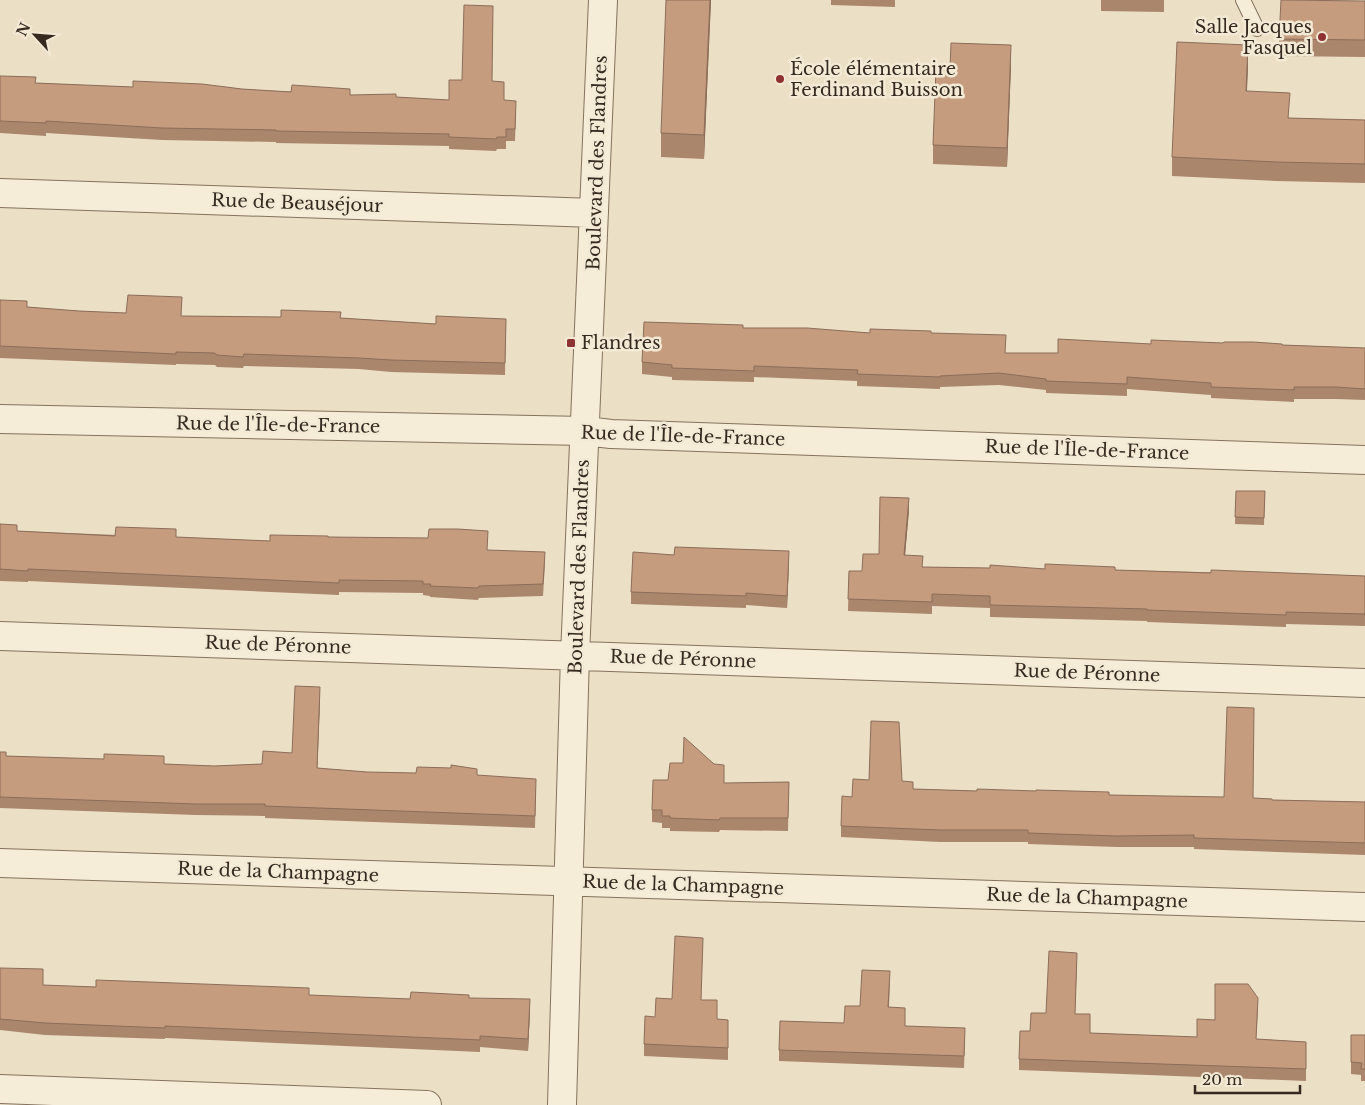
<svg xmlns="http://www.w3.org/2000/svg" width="1365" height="1105" font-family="'Libre Baskerville',serif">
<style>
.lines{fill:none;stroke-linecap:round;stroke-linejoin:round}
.service-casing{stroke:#84725d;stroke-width:16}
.minor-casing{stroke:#84725d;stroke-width:30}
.service{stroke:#f6edd8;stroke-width:14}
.minor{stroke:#f6edd8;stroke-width:28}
.wall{fill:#aa866d}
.shaded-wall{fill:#8b6d59}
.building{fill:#c69c7f;stroke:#8b6d59}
.poi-dot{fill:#8f3233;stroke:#f3ead5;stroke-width:2}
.labels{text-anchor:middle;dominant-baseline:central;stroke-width:5;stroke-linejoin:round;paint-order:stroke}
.poi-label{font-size:18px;fill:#362a20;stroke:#f3ead5;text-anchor:start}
.street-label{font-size:18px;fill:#362a20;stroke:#f3ead5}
</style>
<rect width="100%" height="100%" fill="#ebdfc6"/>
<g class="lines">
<defs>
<path id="service" d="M 1243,0 L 1257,29"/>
<path id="minor" d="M 0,193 L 594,213
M 0,419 L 585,431 L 611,434 L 1365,460
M 0,636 L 1365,683
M 0,863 L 1365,907
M 0,1089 L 427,1105
M 562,1105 L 575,655 L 603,0"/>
</defs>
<use href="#service" class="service-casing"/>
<use href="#minor" class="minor-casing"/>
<use href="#service" class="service"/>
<use href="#minor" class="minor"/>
</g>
<path class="wall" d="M 711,0 L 704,159 L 661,157 L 661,133 Z
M 831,0 L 895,0 L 895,7 L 831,5 Z
M 1086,0 L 1164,0 L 1164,12 L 1101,11 L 1101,0 Z
M 1365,1 L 1365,57 L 1279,56 L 1279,39 Z
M 1248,64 L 1247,91 L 1289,118 L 1365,120 L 1365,183 L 1276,181 L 1172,176 L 1172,157 Z
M 1011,65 L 1007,167 L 933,164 L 933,145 L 950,69 Z
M 0,76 L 36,83 L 133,87 L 242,89 L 449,100 L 492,81 L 504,100 L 516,113 L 515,141 L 506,141 L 506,149 L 497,149 L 496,151 L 449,149 L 449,146 L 276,143 L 276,142 L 162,140 L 46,133 L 46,136 L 0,133 Z
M 0,300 L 27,307 L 79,311 L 182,316 L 341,318 L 436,324 L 506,319 L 505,375 L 391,372 L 359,369 L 244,366 L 243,368 L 217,367 L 215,365 L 176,364 L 176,365 L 0,358 Z
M 743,328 L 870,333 L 931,333 L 1006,353 L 1058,353 L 1151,344 L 1282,345 L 1365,348 L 1365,400 L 1336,399 L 1294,399 L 1294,402 L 1211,398 L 1211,395 L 1127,389 L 1127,396 L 1046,393 L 1046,390 L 999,385 L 940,387 L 940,389 L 857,386 L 857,381 L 754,377 L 754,382 L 672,380 L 672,377 L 642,374 L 642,362 Z
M 1236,491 L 1265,491 L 1264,525 L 1235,524 Z
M 909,510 L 905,555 L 923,567 L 1115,570 L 1365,576 L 1365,626 L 1286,624 L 1286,627 L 1147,622 L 1147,621 L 990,617 L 990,608 L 932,606 L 932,614 L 848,611 L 849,571 L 862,571 L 879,554 Z
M 0,524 L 17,531 L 270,541 L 328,537 L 487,550 L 545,563 L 543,596 L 479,598 L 478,600 L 430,597 L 430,596 L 423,595 L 423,593 L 339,592 L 339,595 L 28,581 L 28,582 L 0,581 Z
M 789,562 L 787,608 L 746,605 L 746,608 L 631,604 L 631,592 Z
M 320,699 L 317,768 L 367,772 L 477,775 L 536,790 L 535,828 L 265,818 L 265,816 L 196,815 L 0,808 L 0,752 L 6,756 L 164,764 L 214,766 L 262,764 L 292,753 Z
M 902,781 L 913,789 L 1109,795 L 1253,798 L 1272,800 L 1365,802 L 1365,855 L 1194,849 L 1194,847 L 1117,847 L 1028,844 L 1028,842 L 940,842 L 841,837 L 841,826 L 852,797 Z
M 789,782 L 788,831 L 720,830 L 719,832 L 670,831 L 670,828 L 662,828 L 662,823 L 652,822 L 652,810 L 724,783 Z
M 1077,964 L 1075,1014 L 1090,1033 L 1197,1037 L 1215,1020 L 1258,1009 L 1256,1039 L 1306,1042 L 1306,1081 L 1019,1070 L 1019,1059 L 1030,1031 L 1046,1013 Z
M 0,968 L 43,985 L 410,999 L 469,998 L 530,1011 L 528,1051 L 480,1047 L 480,1052 L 165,1038 L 165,1039 L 45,1035 L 0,1030 Z
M 890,982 L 889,1007 L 905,1026 L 965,1039 L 964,1068 L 779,1061 L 779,1050 L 844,1023 L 860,1006 Z
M 701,1000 L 717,1019 L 728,1020 L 728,1060 L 644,1056 L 644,1044 L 655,1017 Z
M 1351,1035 L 1365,1035 L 1365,1081 L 1361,1081 L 1361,1075 L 1351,1074 Z"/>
<path class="shaded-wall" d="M 710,0 L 711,0 L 704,159 L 704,135 Z
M 1011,45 L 1011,65 L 1007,167 L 1007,148 Z
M 1248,45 L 1248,64 L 1246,110 L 1246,91 Z
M 909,498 L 909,510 L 904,567 L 904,555 Z
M 789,551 L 789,562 L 787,608 L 787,596 Z
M 320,687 L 320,699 L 317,780 L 317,768 Z
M 530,999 L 530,1011 L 528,1051 L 528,1039 Z"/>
<path class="building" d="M 666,0 L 710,0 L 704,135 L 661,133 Z
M 1281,0 L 1365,1 L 1365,40 L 1279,39 Z
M 464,5 L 493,6 L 492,81 L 504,82 L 504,100 L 516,101 L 515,129 L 506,129 L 506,137 L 497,137 L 496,139 L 449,137 L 449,134 L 276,131 L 276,130 L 162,128 L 46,121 L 46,123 L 0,121 L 0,76 L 36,77 L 35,83 L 133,87 L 133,81 L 202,84 L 242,89 L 291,92 L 292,85 L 350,89 L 350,95 L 396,94 L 396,97 L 449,100 L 449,80 L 462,80 Z
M 1177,42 L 1248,45 L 1246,91 L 1290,93 L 1288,118 L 1365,120 L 1365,164 L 1276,162 L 1172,157 Z
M 951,43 L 1011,45 L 1007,148 L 933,145 L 936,68 L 950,69 Z
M 128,295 L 182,297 L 181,316 L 281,317 L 281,310 L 341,312 L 340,318 L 436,324 L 436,316 L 506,319 L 505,363 L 391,360 L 359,358 L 244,354 L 243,357 L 217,355 L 215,353 L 176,352 L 176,354 L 0,346 L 0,300 L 27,301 L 27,307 L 79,311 L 126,313 Z
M 644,322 L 743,325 L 743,328 L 807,328 L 870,333 L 870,329 L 931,331 L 931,333 L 1006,335 L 1005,353 L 1058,353 L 1058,339 L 1151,344 L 1151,340 L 1223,343 L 1224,342 L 1253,342 L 1282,344 L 1282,345 L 1365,348 L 1365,389 L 1336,387 L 1294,387 L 1294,390 L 1211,387 L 1211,383 L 1127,377 L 1127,384 L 1046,381 L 1046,379 L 999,373 L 940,376 L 940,377 L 857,374 L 858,370 L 754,366 L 754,371 L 672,368 L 672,365 L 642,362 Z
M 1236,491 L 1265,491 L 1264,518 L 1235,517 Z
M 880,497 L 909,498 L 904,555 L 923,556 L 922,567 L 990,568 L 990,565 L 1045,569 L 1045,564 L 1115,567 L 1115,570 L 1211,573 L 1211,570 L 1365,576 L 1365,614 L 1286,612 L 1286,615 L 1147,610 L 1147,609 L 990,605 L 990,596 L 932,594 L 932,602 L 848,599 L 849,571 L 862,571 L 863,554 L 879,554 Z
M 0,524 L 17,525 L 17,531 L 115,536 L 116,527 L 176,529 L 176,537 L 270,541 L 270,535 L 328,536 L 328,537 L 428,538 L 429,529 L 458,529 L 488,531 L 487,550 L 545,552 L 543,584 L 479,586 L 478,588 L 430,586 L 431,584 L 423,584 L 423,581 L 339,580 L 339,583 L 28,569 L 28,571 L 0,569 Z
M 675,547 L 789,551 L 787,596 L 746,593 L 746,596 L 631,592 L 633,552 L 674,555 Z
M 295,686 L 320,687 L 317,768 L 367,772 L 416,773 L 417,767 L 451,768 L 451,765 L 477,769 L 477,775 L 536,779 L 535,816 L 265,806 L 265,804 L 196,804 L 0,797 L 0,752 L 6,752 L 6,756 L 104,759 L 104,754 L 164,756 L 164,764 L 214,766 L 262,764 L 263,751 L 292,753 Z
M 1227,707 L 1254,708 L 1253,798 L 1272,799 L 1272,800 L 1365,802 L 1365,843 L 1194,838 L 1194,835 L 1117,836 L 1028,833 L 1028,830 L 940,830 L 841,826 L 842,796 L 852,797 L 853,779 L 869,780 L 871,721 L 899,722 L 902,781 L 913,782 L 913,789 L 977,791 L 977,789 L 1036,791 L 1036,790 L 1109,792 L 1109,795 L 1224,797 Z
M 684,737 L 714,764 L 724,765 L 724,783 L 789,782 L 788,818 L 720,818 L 719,820 L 670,818 L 670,816 L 662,816 L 662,810 L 652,810 L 653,780 L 668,780 L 670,763 L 683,763 Z
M 675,936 L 703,938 L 701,1000 L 717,1000 L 717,1019 L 728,1020 L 728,1048 L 644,1044 L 645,1016 L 655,1017 L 656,998 L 672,999 Z
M 1049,951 L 1077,953 L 1075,1014 L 1090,1014 L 1090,1033 L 1197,1037 L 1197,1019 L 1215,1020 L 1215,984 L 1248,984 L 1258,998 L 1256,1039 L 1306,1042 L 1306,1069 L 1019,1059 L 1020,1031 L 1030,1031 L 1031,1013 L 1046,1013 Z
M 0,968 L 43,969 L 43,985 L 96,987 L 96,980 L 309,988 L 309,995 L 410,999 L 411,992 L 469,995 L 469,998 L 530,999 L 528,1039 L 480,1036 L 480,1040 L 165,1026 L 165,1028 L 45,1023 L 0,1019 Z
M 862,970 L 890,971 L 888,1007 L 905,1008 L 905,1026 L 965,1028 L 964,1056 L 779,1050 L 780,1021 L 844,1023 L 845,1006 L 860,1006 Z
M 1351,1035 L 1365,1035 L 1365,1069 L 1361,1069 L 1362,1063 L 1351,1062 Z"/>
<g class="poi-dot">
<circle cx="1322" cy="37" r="5"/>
<circle cx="780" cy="79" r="5"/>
<rect x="566" y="338" width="10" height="10" rx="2.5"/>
</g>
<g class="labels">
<g class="poi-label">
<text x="1312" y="27" text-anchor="end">Salle Jacques<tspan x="1312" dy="21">Fasquel</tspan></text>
<text x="790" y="69">École élémentaire<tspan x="790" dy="21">Ferdinand Buisson</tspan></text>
<text x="581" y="343">Flandres</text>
</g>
<g class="street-label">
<text transform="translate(597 163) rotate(-88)">Boulevard des Flandres</text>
<text transform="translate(297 203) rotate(2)">Rue de Beauséjour</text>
<text transform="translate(278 425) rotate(1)">Rue de l'Île-de-France</text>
<text transform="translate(683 436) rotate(2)">Rue de l'Île-de-France</text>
<text transform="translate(1087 450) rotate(2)">Rue de l'Île-de-France</text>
<text transform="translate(579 567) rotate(-88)">Boulevard des Flandres</text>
<text transform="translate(278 645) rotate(2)">Rue de Péronne</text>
<text transform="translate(683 659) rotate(2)">Rue de Péronne</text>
<text transform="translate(1087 673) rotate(2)">Rue de Péronne</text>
<text transform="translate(278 872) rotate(2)">Rue de la Champagne</text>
<text transform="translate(683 885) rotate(2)">Rue de la Champagne</text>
<text transform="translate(1087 898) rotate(2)">Rue de la Champagne</text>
</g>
</g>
<g transform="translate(35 35) rotate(296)" stroke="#f3ead5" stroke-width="4" paint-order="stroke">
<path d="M0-4L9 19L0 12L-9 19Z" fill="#362a20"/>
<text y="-8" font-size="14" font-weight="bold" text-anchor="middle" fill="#362a20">N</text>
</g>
<path d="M1195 1085v8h105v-8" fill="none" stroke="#362a20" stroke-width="2.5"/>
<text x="1202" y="1085" font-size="15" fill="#362a20" stroke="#f3ead5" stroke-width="4" paint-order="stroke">20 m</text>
</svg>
